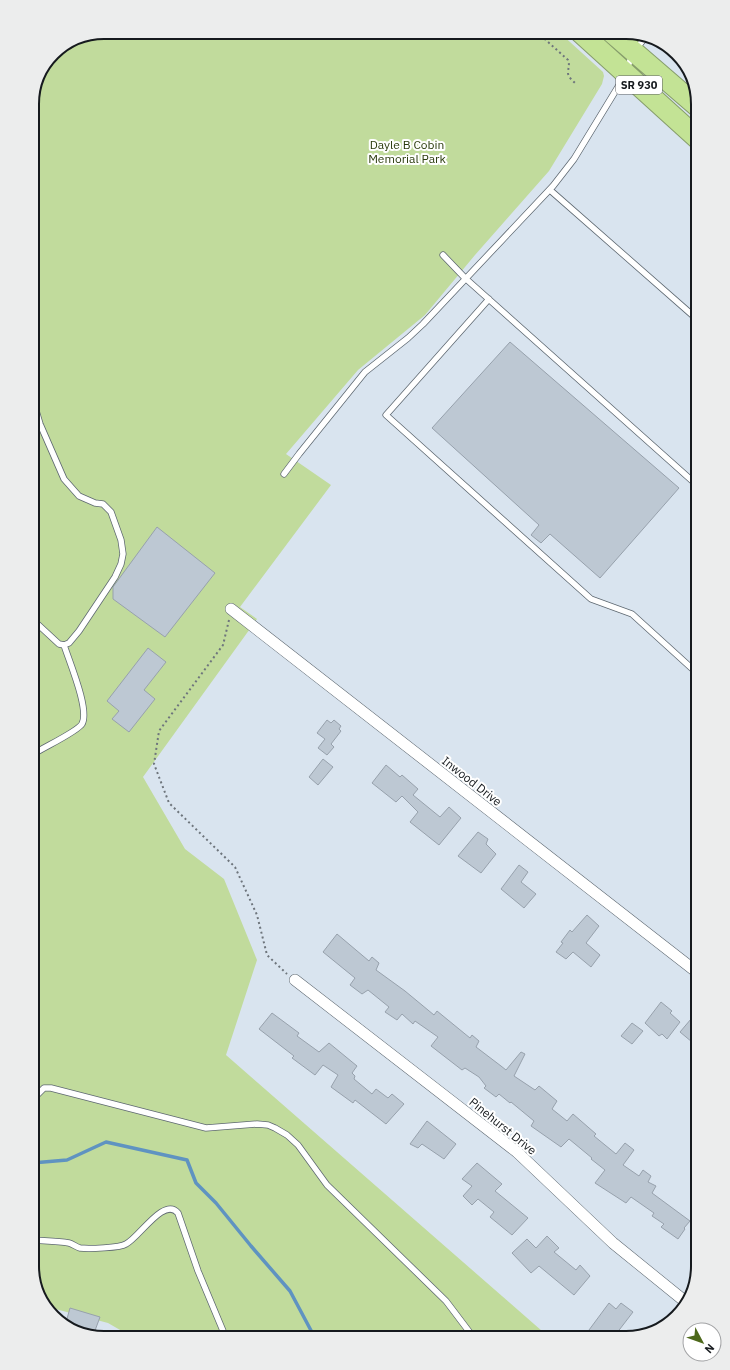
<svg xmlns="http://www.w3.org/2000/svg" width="730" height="1370" font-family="'IBM Plex Sans',sans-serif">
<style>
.green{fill:#c1db9c}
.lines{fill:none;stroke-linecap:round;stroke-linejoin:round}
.stream{stroke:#5f93c1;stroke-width:3.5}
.building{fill:#bdc8d3;stroke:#97a1ac}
.lane-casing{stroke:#5e6871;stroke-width:7}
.street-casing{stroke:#5e6871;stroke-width:12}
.highway-casing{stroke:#869d6b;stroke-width:22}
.path{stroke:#6e757c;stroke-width:2;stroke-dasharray:2 3;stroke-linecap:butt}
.lane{stroke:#fff;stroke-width:5.5}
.street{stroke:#fff;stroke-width:11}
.highway{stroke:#c3e395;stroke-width:20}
.labels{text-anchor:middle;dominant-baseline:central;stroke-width:4;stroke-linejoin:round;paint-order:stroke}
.shield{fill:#fff;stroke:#5c5f62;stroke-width:1}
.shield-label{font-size:11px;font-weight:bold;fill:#161a1e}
.park-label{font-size:12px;fill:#2b3b0d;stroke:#fff}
.street-label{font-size:12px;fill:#161a1e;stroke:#fff}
.rim{fill:none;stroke:#161a1e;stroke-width:2}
</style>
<rect width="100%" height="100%" fill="#d9e4ef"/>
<path class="green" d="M 104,32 L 559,32 L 603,72 L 604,76 L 602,84 L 549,171 L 475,255 L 425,315 L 358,370 L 286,454 L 331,485 L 240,607 L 257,619 L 143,777 L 185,849 L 224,879 L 257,960 L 226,1055 L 550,1338 L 134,1338 L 108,1323 L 48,1307 L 38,1294 L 32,1266 L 32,100 L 53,53 L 77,37 Z"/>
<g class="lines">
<path class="stream" d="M 32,1163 L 67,1160 L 106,1142 L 187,1160 L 196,1183 L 216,1203 L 251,1246 L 290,1291 L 315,1338"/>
</g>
<path class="building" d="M 510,342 L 679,488 L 600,578 L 550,534 L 541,543 L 531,535 L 539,525 L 432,428 Z
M 157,527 L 215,573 L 165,637 L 113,599 L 113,587 Z
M 148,648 L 166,662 L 144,690 L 155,699 L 129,732 L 112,719 L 119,711 L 107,701 Z
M 327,720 L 331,723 L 334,720 L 341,726 L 339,729 L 341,731 L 331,744 L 334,747 L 327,755 L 318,748 L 325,739 L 317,733 Z
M 323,759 L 333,767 L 318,785 L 309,777 Z
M 386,765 L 400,777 L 402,775 L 418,789 L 413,795 L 440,817 L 449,807 L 461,818 L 439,845 L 410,822 L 418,812 L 402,796 L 396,802 L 372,783 Z
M 478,832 L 488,839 L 486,844 L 496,854 L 481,873 L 458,856 Z
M 519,865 L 528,872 L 521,882 L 536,894 L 524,908 L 501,889 Z
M 587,915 L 599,926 L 586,943 L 600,955 L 591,967 L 573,952 L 566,959 L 556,952 L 563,943 L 561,942 L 570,930 L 572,932 Z
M 337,934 L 369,961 L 372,957 L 379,963 L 376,970 L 405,991 L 434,1015 L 437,1011 L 470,1038 L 472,1035 L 479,1041 L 476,1047 L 501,1066 L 506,1070 L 521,1052 L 525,1054 L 514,1076 L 535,1090 L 539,1086 L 557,1101 L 552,1109 L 567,1121 L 573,1114 L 596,1134 L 594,1136 L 616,1154 L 625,1143 L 634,1150 L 623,1165 L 639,1176 L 643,1170 L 651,1176 L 648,1182 L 656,1186 L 652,1193 L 690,1221 L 684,1228 L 685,1229 L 678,1239 L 661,1227 L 664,1224 L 652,1216 L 654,1213 L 631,1197 L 626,1203 L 595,1183 L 605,1170 L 591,1159 L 592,1158 L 569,1139 L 561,1147 L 531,1126 L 534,1121 L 511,1102 L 510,1103 L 499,1094 L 496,1097 L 484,1088 L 486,1086 L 479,1077 L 465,1068 L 462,1070 L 431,1046 L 438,1037 L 415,1021 L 413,1024 L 402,1014 L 397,1020 L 385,1012 L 389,1007 L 368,990 L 362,994 L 350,985 L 355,978 L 323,952 Z
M 661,1002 L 672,1011 L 670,1013 L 680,1022 L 667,1039 L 662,1034 L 659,1036 L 645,1023 Z
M 272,1013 L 299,1033 L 297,1036 L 319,1052 L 329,1043 L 357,1066 L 352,1073 L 355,1076 L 354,1079 L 372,1094 L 376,1089 L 388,1098 L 392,1094 L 404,1104 L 386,1124 L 355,1100 L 353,1103 L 331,1087 L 338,1075 L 323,1065 L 315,1075 L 292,1058 L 294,1056 L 259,1029 Z
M 691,1019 L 698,1024 L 698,1047 L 680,1032 Z
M 632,1023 L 643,1031 L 632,1044 L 621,1036 Z
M 427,1121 L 456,1144 L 444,1159 L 422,1144 L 418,1148 L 410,1144 Z
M 477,1163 L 502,1184 L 495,1191 L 528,1218 L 512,1235 L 490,1217 L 494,1212 L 478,1199 L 472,1205 L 463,1196 L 472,1186 L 462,1179 Z
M 547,1236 L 559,1248 L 554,1252 L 576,1270 L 580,1265 L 590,1276 L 574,1295 L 539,1266 L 531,1273 L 512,1253 L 527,1239 L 536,1248 Z
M 609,1303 L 616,1309 L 621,1303 L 633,1312 L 613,1338 L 600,1338 L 589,1330 Z
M 70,1308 L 100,1317 L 93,1336 L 65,1326 Z"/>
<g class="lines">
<defs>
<path id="lane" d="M 627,69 L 633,52 L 646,37
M 550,190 L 698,320
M 443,255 L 465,278 L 698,486
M 489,299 L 386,415 L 591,599 L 632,614 L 698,674
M 284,474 L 299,454 L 365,372 L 408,338 L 423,324 L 553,186 L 574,159 L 624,77
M 32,619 L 59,644 L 64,645 L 69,643 L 79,631 L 115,577 L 121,564 L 123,554 L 121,540 L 111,512 L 103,504 L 95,503 L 79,496 L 64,479 L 40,424 L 32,397
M 32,755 C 42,748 77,732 82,724 C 90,710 69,661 64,645
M 32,1100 L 44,1088 L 51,1088 L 206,1128 L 257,1124 L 268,1125 L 275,1128 L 287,1135 L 298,1145 L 327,1185 L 446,1301 L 474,1338
M 32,1240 C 44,1241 57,1241 69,1243 C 73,1244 76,1247 80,1248 C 88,1249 120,1248 126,1244 C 139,1238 164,1196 178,1213 L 198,1271 L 226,1338"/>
<path id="street" d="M 231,609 L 698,973
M 295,980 L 517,1152 L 613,1243 L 687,1303"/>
<path id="highway" d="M 580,32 L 698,139
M 611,32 L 698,107"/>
</defs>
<use href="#lane" class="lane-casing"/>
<use href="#street" class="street-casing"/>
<use href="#highway" class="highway-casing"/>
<path class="path" d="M 537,32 L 568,60 C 570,65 568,68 568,73 C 568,77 573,81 576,84
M 229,620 L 223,645 L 159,731 L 154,764 L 169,803 L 235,867 L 257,915 L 267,955 L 287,974"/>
<use href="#lane" class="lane"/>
<use href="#street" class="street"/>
<use href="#highway" class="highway"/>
</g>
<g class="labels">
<rect class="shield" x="616" y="76" width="46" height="18" rx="3"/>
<g class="shield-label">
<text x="639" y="85">SR 930</text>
</g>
<g class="park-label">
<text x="407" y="144">Dayle B Cobin<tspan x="407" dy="14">Memorial Park</tspan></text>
</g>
<g class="street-label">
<text transform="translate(472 781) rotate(38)">Inwood Drive</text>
<text transform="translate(503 1126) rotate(39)">Pinehurst Drive</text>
</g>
</g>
<path d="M0 0H730V1370H0ZM104 39H626A65 65 0 0 1 691 104V1266A65 65 0 0 1 626 1331H104A65 65 0 0 1 39 1266V104A65 65 0 0 1 104 39Z" fill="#eceded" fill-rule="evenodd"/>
<path class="rim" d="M104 39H626A65 65 0 0 1 691 104V1266A65 65 0 0 1 626 1331H104A65 65 0 0 1 39 1266V104A65 65 0 0 1 104 39Z"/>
<g transform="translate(702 1342) rotate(131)"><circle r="19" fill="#ffffff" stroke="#a2a3a5"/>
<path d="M0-3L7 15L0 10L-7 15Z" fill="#4d681a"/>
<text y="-6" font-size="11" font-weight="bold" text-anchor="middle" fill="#161a1e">N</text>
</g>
</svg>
